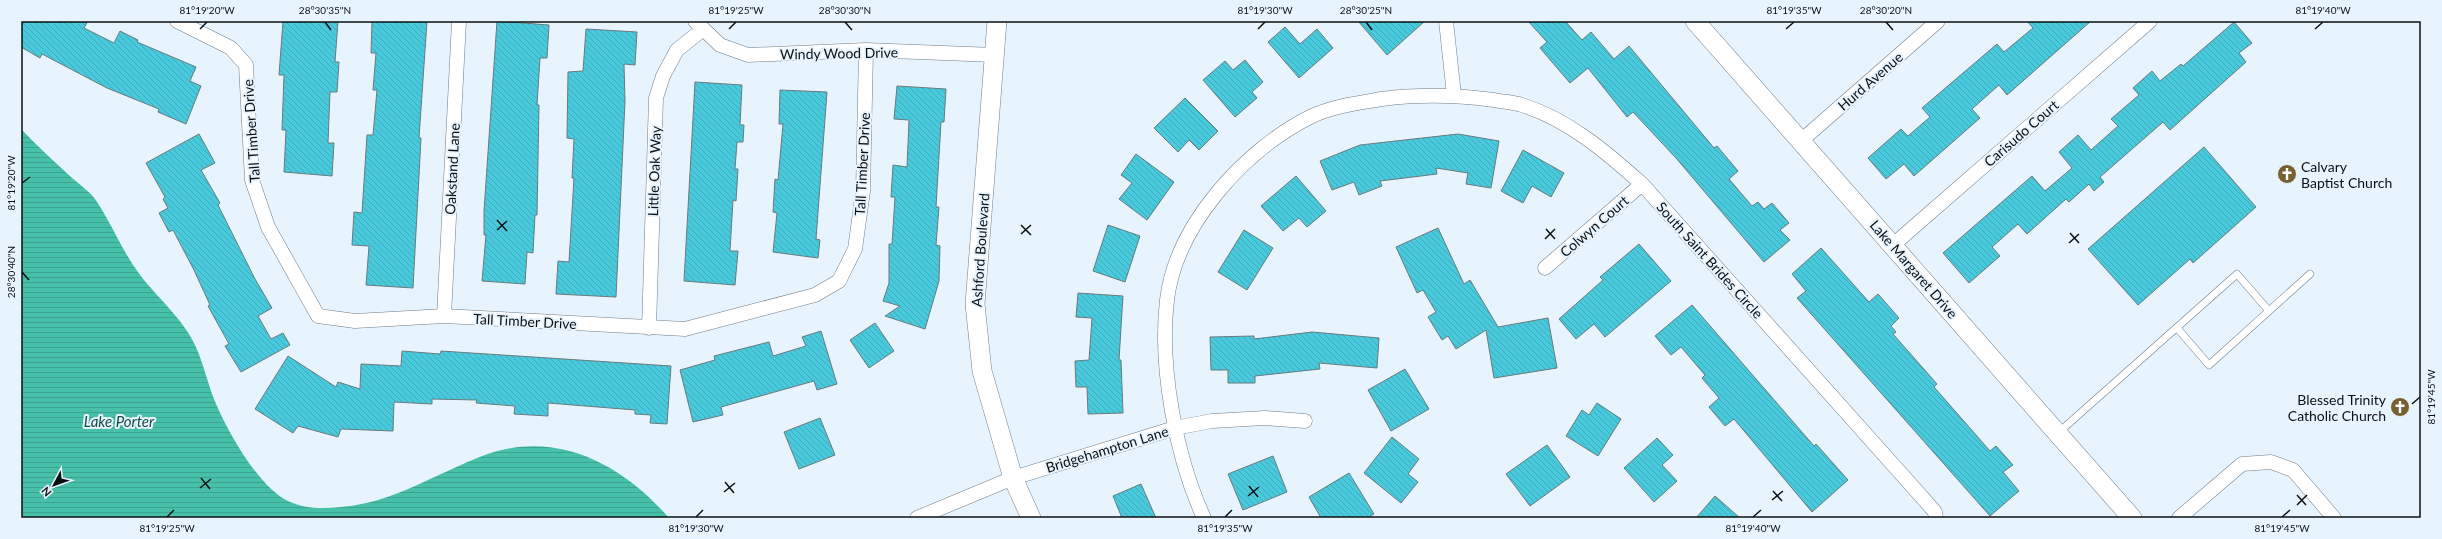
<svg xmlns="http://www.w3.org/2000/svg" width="2442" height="539" font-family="Lato,sans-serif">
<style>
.water{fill:url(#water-rules)}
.building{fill:url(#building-back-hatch);stroke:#687a7d}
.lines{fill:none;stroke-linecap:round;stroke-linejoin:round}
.lane-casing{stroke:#707d87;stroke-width:8}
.street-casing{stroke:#707d87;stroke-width:15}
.secondary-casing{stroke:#707d87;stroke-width:20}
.lane{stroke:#fff;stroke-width:7}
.street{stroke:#fff;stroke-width:14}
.secondary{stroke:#fff;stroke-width:19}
.ticks{fill:none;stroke:#0b1013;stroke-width:1.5}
.labels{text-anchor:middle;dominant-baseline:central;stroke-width:4;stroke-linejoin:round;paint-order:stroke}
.street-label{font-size:14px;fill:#0b1013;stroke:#e8f4fd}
.poi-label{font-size:14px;fill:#0b1013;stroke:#e8f4fd;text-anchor:start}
.water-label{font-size:15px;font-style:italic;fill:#174b40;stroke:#e8f4fd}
.neatline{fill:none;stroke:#0b1013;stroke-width:1.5}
.ticks-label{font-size:10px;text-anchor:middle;fill:#0b1013}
</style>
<defs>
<pattern id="water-rules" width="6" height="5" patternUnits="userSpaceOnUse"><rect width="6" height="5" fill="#46c0a8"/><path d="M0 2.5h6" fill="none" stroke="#3ca490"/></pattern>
<pattern id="building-back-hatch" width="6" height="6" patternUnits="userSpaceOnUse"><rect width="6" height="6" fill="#49c9dc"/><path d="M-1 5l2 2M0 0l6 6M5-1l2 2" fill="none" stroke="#3eacbc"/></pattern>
</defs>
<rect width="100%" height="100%" fill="#e8f4fd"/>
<path class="water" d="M 21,129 C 37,146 55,162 72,178 C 80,185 89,191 95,199 C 111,222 121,249 138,272 C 155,296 182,317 195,345 C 203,362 207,381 214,399 C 226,429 259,488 288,501 C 304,509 323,509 341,507 C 394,503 436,473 485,455 C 557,429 622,464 669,518 L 21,518 Z"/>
<path class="building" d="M 24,21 L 88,21 L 84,28 L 114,43 L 120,31 L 138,40 L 137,42 L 196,67 L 190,81 L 201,86 L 186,124 L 158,112 L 159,109 L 107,88 L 42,54 L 40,58 L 21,47 L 21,27 Z
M 283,21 L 338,21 L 335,62 L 339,62 L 337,92 L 330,92 L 328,143 L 334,143 L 332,176 L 284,172 L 286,130 L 282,130 L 284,75 L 279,75 Z
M 372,21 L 427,21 L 419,138 L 421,138 L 413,288 L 366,285 L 369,246 L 352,245 L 354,212 L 362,213 L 367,135 L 373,135 L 377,90 L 373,90 L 376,53 L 371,53 Z
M 497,21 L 549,25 L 547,58 L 540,58 L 537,105 L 539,105 L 537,215 L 535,215 L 533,253 L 527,252 L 525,284 L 482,281 L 486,235 L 484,235 L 484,211 Z
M 1358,21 L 1425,21 L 1387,55 Z
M 1528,21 L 1565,21 L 1582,40 L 1591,32 L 1614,59 L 1629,46 L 1714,148 L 1717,146 L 1738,171 L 1729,179 L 1752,206 L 1758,202 L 1764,209 L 1772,203 L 1789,223 L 1780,230 L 1790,240 L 1764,262 L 1676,158 L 1633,112 L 1627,117 L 1588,68 L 1570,83 L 1540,48 L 1547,42 Z
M 2027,21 L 2091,21 L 2007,95 L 1999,85 L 1972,109 L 1980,118 L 1914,176 L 1904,164 L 1886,179 L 1868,158 L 1901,129 L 1908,136 L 1930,117 L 1922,108 L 1997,44 L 2004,52 L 2033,28 Z
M 2234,22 L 2252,43 L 2239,53 L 2246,62 L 2170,130 L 2163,122 L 2100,177 L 2104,182 L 2094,191 L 2089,184 L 2069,202 L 2066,199 L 2027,234 L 2018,224 L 1992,247 L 2000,256 L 1969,283 L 1943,253 L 2032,176 L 2045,191 L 2072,168 L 2059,152 L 2078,135 L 2091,150 L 2118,126 L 2111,119 L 2139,95 L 2133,88 L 2152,71 L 2160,81 L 2181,64 L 2183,66 Z
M 1285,27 L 1300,44 L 1317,29 L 1333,48 L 1299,78 L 1268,42 Z
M 586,29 L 637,32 L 635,65 L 624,64 L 625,101 L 616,297 L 556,294 L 558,261 L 569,262 L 574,178 L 572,178 L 574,139 L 567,138 L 568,72 L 583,71 Z
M 1245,60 L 1263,82 L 1252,92 L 1257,98 L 1235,117 L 1203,80 L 1225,61 L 1233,70 Z
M 695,82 L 742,85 L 740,125 L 744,125 L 743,142 L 737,142 L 735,169 L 738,169 L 736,201 L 733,200 L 730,251 L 738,251 L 735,285 L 684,281 Z
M 897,86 L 946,89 L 944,122 L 941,122 L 936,207 L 939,207 L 936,245 L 940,246 L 939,281 L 925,329 L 885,316 L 900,306 L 883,301 L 889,283 L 889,244 L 892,244 L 895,197 L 891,197 L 893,165 L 907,167 L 909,120 L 894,119 Z
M 780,90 L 827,92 L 816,239 L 820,240 L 818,258 L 773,252 L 777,213 L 773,212 L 775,179 L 778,180 L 783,124 L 779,124 Z
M 1185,98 L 1218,131 L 1199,150 L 1189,140 L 1178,152 L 1154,128 Z
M 199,134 L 215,163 L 201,170 L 220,203 L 218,205 L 255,279 L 272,308 L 258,316 L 271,339 L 283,333 L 290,345 L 241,372 L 225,346 L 229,344 L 208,306 L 210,305 L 194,270 L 173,230 L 169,232 L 159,213 L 168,208 L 163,199 L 165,197 L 146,163 Z
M 1458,134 L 1499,141 L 1491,188 L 1466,184 L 1468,173 L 1436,168 L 1437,174 L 1380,181 L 1382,186 L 1359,195 L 1354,182 L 1332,190 L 1320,161 L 1360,145 Z
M 2204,147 L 2256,207 L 2193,263 L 2190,259 L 2138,305 L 2088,249 Z
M 1523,150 L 1564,173 L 1551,197 L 1532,186 L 1523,203 L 1501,191 Z
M 1136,154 L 1174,182 L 1147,220 L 1119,199 L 1132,183 L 1121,175 Z
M 1296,176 L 1326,211 L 1307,227 L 1299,218 L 1283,231 L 1261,206 Z
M 1108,225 L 1140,236 L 1125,282 L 1093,271 Z
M 1438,228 L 1464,284 L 1470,280 L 1498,327 L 1548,318 L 1557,368 L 1494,378 L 1486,330 L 1456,349 L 1448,336 L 1442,340 L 1428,317 L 1436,312 L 1423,290 L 1417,293 L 1396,247 Z
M 1244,230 L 1273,248 L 1247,290 L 1218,272 Z
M 1639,244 L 1671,281 L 1605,337 L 1594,324 L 1576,339 L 1559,319 L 1603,280 L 1600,277 Z
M 1821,248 L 1869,302 L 1878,294 L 1899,318 L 1891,326 L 1896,332 L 1893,334 L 1937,384 L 1934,387 L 1990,451 L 1996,446 L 2013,465 L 2003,472 L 2019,491 L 1990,516 L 1797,298 L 1806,291 L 1792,274 Z
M 1078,293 L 1123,296 L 1119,360 L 1121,360 L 1123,413 L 1088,414 L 1087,387 L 1076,387 L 1075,361 L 1089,360 L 1092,318 L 1076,317 Z
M 1692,305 L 1814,446 L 1816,444 L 1848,480 L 1812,512 L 1734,419 L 1725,426 L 1709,407 L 1719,398 L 1702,378 L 1705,375 L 1681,347 L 1671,355 L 1655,336 Z
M 875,323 L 894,351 L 869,368 L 850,340 Z
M 821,331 L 837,384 L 817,390 L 814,381 L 721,407 L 723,415 L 693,422 L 680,370 L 715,360 L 714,356 L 769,342 L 773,356 L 806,346 L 802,337 Z
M 1312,332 L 1379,338 L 1377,368 L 1319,363 L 1320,369 L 1255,376 L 1255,383 L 1228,383 L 1228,370 L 1211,370 L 1210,337 L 1254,336 L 1254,339 Z
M 402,351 L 440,354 L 441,351 L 671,366 L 667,424 L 650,423 L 651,415 L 635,414 L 635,410 L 548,403 L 548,416 L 514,414 L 515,406 L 476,403 L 477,400 L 432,399 L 432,404 L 394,402 L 393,431 L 341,429 L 338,437 L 298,426 L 293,433 L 255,409 L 288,356 L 336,387 L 338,382 L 360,389 L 361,364 L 401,366 Z
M 1405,369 L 1429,409 L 1391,431 L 1368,390 Z
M 1597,403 L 1621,419 L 1598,456 L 1566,436 L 1582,410 L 1589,415 Z
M 820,418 L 835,455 L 799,469 L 784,432 Z
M 1392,437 L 1419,459 L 1408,474 L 1418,482 L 1401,503 L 1364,473 Z
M 1657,438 L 1673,455 L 1662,465 L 1677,481 L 1654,502 L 1624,468 Z
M 1547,445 L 1570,477 L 1530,506 L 1506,474 Z
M 1273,456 L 1287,492 L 1243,510 L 1228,474 Z
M 1349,473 L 1374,514 L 1367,518 L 1321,518 L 1309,497 Z
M 1141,484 L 1156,518 L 1122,518 L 1113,496 Z
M 1715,496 L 1740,518 L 1696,518 Z"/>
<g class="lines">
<defs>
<path id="lane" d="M 2177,328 L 2209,365 L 2310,274
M 2058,433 L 2237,274 L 2269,311"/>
<path id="street" d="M 177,21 L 231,48 L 246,65 L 252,180 L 268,227 L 318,316 L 355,321 L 444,316 L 685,329 L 815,295 L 839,281 L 855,249 L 863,191 L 866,50
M 695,21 L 720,45 L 748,55 L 866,50 L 995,55
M 1446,21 L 1454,95
M 1802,140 L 1938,21
M 1893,245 L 2150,21
M 1545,268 L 1642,184
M 444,316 L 459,21
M 649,328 L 656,98 L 663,76 L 677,50 L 702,30
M 917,518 L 1013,478 L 1175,428 L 1212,421 L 1265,418 L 1305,421
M 1204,518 C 1176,457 1159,367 1167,300 C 1176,224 1245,150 1310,117 C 1332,106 1359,103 1382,99 C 1420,94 1456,95 1494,100 C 1503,102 1513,102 1522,105 C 1569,120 1606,152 1642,184 L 1921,496 L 1935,512 L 1936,518
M 2179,518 L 2242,464 L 2271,462 L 2293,470 L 2334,518"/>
<path id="secondary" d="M 997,21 L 975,304 L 982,371 L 1013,478 L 1031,518
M 1695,21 L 2132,518"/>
</defs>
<use href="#lane" class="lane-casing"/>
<use href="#street" class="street-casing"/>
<use href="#secondary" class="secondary-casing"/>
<use href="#lane" class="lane"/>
<use href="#street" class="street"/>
<use href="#secondary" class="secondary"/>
</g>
<path class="ticks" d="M 325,22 L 331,30M 845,22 L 852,30M 1366,22 L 1372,30M 1886,22 L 1893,30M 200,29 L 207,22M 729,29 L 736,22M 1258,29 L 1265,22M 1786,29 L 1794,22M 2315,29 L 2323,22M 22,183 L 30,177M 497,220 L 507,231M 1021,225 L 1031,235M 1546,229 L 1555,239M 497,230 L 507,221M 2070,233 L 2079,243M 1021,234 L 1031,225M 1545,239 L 1555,229M 2069,243 L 2079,234M 22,272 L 29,280M 2412,404 L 2420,397M 201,478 L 210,489M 725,482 L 734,493M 1249,486 L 1258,497M 200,488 L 211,479M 1773,491 L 1782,501M 724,492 L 735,483M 2297,495 L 2306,505M 1248,496 L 1259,487M 1772,500 L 1783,491M 2297,505 L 2307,495M 167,517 L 174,510M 696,517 L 703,510M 1225,517 L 1232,510M 1753,517 L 1761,510M 2282,517 L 2290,510"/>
<defs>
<symbol id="church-disc" viewBox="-11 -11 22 22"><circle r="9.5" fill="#786030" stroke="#e8f4fd"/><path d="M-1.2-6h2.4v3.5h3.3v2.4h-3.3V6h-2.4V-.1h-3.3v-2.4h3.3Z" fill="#fff"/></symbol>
</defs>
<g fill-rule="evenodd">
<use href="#church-disc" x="2276" y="163" width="22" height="22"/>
<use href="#church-disc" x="2389" y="396" width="22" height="22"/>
</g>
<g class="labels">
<g class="street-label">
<text transform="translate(839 53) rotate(-1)">Windy Wood Drive</text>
<text transform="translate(1870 81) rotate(-41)">Hurd Avenue</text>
<text transform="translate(251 131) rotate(-94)">Tall Timber Drive</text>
<text transform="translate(2021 133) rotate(-41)">Carisudo Court</text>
<text transform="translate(862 164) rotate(-87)">Tall Timber Drive</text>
<text transform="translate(452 169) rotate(-87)">Oakstand Lane</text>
<text transform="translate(654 171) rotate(-88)">Little Oak Way</text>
<text transform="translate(1594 226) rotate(-41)">Colwyn Court</text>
<text transform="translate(980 250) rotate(-86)">Ashford Boulevard</text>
<text transform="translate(1710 260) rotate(48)">South Saint Brides Circle</text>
<text transform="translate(1914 269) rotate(49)">Lake Margaret Drive</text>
<text transform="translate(525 321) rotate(3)">Tall Timber Drive</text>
<text transform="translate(1107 449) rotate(-17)">Bridgehampton Lane</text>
</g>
<g class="poi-label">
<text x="2301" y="166">Calvary<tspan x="2301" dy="16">Baptist Church</tspan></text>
<text x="2386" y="399" text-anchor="end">Blessed Trinity<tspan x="2386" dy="16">Catholic Church</tspan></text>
</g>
<g class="water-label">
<text x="119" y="421">Lake Porter</text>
</g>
</g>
<rect width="2442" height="539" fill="none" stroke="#e8f4fd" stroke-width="44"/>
<g transform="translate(54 485) rotate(229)" stroke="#e8f4fd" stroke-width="3" paint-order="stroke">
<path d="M0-3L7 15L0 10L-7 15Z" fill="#0b1013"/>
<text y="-6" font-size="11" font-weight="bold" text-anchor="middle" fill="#0b1013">N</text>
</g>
<rect x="22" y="22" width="2398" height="495" class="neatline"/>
<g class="ticks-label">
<text x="207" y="14">81°19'20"W</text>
<text x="325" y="14">28°30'35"N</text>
<text x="736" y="14">81°19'25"W</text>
<text x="845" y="14">28°30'30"N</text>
<text x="1265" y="14">81°19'30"W</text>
<text x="1366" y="14">28°30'25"N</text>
<text x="1794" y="14">81°19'35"W</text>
<text x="1886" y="14">28°30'20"N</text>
<text x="2323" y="14">81°19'40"W</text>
<text transform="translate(11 183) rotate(-90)" y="4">81°19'20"W</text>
<text transform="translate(11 272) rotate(-90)" y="4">28°30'40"N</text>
<text transform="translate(2431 397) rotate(-90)" y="4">81°19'45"W</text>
<text x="167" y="532">81°19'25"W</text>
<text x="696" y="532">81°19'30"W</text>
<text x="1225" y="532">81°19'35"W</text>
<text x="1753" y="532">81°19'40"W</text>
<text x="2282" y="532">81°19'45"W</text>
</g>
</svg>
